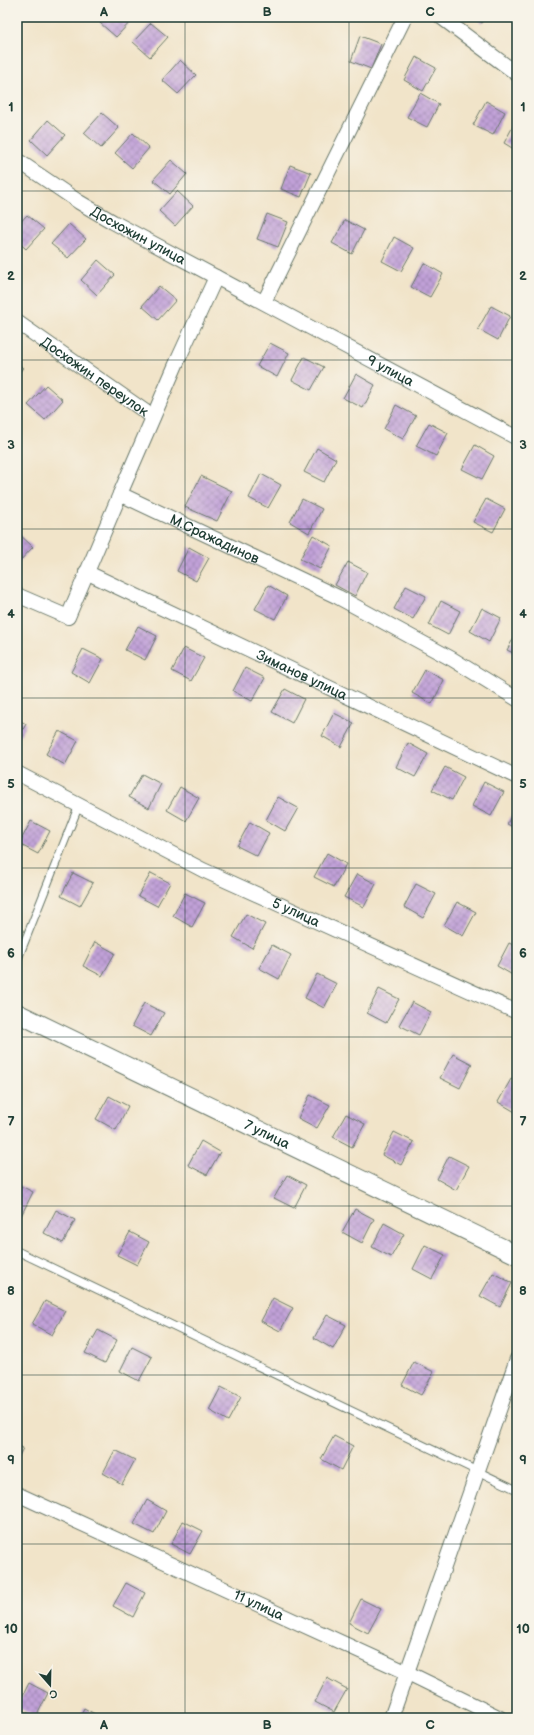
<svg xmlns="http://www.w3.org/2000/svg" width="534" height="1735" font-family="'Balsamiq Sans',sans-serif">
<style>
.building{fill:url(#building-cross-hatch)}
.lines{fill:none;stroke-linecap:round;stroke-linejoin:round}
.service-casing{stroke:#687768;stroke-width:9}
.minor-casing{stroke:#687768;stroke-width:16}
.tertiary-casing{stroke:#687768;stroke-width:20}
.service{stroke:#fff;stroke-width:7}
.minor{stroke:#fff;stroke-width:14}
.tertiary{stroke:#fff;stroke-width:18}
.grid{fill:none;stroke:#1f3d34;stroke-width:1;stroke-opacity:0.55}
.labels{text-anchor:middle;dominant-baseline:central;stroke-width:3;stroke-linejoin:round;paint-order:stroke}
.street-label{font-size:14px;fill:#1f3d34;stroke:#f7f3e8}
.neatline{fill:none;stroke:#1f3d34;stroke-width:1.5}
.grid-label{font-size:13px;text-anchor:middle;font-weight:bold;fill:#1f3d34}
</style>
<defs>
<pattern id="building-cross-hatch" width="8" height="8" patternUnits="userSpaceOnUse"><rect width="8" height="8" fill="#c1a1d8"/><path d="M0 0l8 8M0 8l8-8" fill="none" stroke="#9c84b0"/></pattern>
</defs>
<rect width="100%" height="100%" fill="#f7f3e8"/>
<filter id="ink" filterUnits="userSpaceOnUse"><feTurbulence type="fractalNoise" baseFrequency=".025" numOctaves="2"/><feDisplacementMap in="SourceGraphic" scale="8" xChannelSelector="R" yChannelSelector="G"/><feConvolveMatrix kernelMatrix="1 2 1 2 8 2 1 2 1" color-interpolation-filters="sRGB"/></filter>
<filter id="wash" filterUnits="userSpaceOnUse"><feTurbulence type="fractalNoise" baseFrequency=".012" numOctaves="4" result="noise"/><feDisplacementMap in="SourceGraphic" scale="16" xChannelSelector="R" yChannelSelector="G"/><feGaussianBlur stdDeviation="0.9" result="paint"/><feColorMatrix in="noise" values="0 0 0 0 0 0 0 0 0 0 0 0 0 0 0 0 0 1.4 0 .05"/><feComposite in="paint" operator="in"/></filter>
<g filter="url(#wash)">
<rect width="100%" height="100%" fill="#f1e4c9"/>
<g id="blocks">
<path class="building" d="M 105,17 L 135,17 L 116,37 L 100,23 Z
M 475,17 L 487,17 L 482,23 Z
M 151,23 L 168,37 L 150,57 L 133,42 Z
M 360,36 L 381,44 L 371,69 L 351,61 Z
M 416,57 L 436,68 L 423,91 L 404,80 Z
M 180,60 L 196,75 L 178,94 L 162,80 Z
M 420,93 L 439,104 L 427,127 L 407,117 Z
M 486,101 L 505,112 L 493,135 L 473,125 Z
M 102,113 L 119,128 L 101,148 L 84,133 Z
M 517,119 L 517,151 L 504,143 Z
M 48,120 L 65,135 L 47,155 L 31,140 Z
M 133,133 L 149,148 L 132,168 L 115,153 Z
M 171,160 L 187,174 L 170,194 L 153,180 Z
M 290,165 L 311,173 L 301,197 L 281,189 Z
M 177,191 L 193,206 L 175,226 L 159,211 Z
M 267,214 L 288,222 L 278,247 L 257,239 Z
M 27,215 L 44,229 L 26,249 L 17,241 L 17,226 Z
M 345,220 L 364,230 L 352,254 L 332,243 Z
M 69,224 L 86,239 L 68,258 L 51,244 Z
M 394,237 L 414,248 L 401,271 L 382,261 Z
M 98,260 L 115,275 L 97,295 L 81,280 Z
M 424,263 L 443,274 L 430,297 L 411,287 Z
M 159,286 L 176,300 L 158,320 L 142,306 Z
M 491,306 L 510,316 L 498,340 L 478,329 Z
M 270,343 L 289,353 L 277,377 L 257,366 Z
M 304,357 L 324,367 L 311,390 L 292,380 Z
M 17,363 L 23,368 L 17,375 Z
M 356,374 L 375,385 L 363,408 L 343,398 Z
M 46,385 L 63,400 L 45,420 L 28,405 Z
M 396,405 L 416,416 L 403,439 L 384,429 Z
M 429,423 L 448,433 L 436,456 L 416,446 Z
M 475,445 L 494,456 L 482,479 L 462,469 Z
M 317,448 L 336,459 L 324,482 L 304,472 Z
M 261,474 L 281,485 L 268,508 L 249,498 Z
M 201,476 L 232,491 L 217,521 L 185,507 Z
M 302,499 L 322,509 L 309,533 L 290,522 Z
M 486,499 L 505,509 L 493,532 L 473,522 Z
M 17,532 L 33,547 L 17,564 Z
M 313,535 L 332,546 L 320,569 L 300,559 Z
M 189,547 L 209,558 L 196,581 L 177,571 Z
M 348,562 L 367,572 L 355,596 L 335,585 Z
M 268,585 L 287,596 L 275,619 L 255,609 Z
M 406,586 L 426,596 L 413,619 L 394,609 Z
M 441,601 L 460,611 L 448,635 L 429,625 Z
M 482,608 L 501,618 L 489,642 L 470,631 Z
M 138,626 L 157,636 L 145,660 L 125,650 Z
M 517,632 L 517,655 L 507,650 Z
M 184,648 L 204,658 L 191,681 L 172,671 Z
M 83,649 L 103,659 L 90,683 L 71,672 Z
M 245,668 L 265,678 L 252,701 L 233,691 Z
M 425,670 L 444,680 L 432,704 L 412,693 Z
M 285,689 L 304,699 L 292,723 L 272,712 Z
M 334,713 L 354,723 L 341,747 L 322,736 Z
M 17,719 L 26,724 L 17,741 Z
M 59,731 L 78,741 L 65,765 L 46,754 Z
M 408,743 L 428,754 L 415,777 L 396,767 Z
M 445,767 L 464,777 L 452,800 L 432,790 Z
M 142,774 L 161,784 L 149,808 L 129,797 Z
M 484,782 L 504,792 L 491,816 L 472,806 Z
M 180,787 L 199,798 L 186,821 L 167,810 Z
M 278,797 L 298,808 L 285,831 L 266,820 Z
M 517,805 L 517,829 L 507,824 Z
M 31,821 L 50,831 L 38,854 L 19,844 Z
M 250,822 L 269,833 L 257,856 L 237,846 Z
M 327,853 L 346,864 L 334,887 L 314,877 Z
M 73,873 L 93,883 L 80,906 L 61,896 Z
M 151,873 L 170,883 L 157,906 L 138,896 Z
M 357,874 L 376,884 L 364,907 L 344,897 Z
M 416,884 L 436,894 L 423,918 L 404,907 Z
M 185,893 L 205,903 L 192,927 L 173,916 Z
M 457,902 L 476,912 L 463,936 L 444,925 Z
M 246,914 L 265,924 L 252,948 L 233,937 Z
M 95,942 L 115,953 L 102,976 L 83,966 Z
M 509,943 L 517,947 L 516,977 L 497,966 Z
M 272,945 L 291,955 L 279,979 L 259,968 Z
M 317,974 L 337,984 L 324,1008 L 305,998 Z
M 379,989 L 399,999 L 386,1023 L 367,1013 Z
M 412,1002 L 431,1012 L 419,1035 L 399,1025 Z
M 144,1003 L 164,1013 L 151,1036 L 132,1026 Z
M 453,1054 L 472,1064 L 460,1088 L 440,1078 Z
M 511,1079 L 517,1082 L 517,1113 L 498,1102 Z
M 310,1095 L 330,1105 L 317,1128 L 298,1118 Z
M 109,1096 L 128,1106 L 116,1130 L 96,1119 Z
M 346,1114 L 365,1124 L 352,1147 L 333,1137 Z
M 394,1132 L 414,1142 L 401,1165 L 382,1155 Z
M 201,1141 L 220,1152 L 207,1175 L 188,1165 Z
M 449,1156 L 469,1166 L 456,1190 L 437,1179 Z
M 287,1175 L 306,1185 L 294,1208 L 274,1198 Z
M 17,1184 L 33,1192 L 21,1216 L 17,1214 Z
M 355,1209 L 374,1219 L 362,1243 L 342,1232 Z
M 56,1210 L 75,1220 L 63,1243 L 44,1233 Z
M 384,1223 L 404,1234 L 391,1257 L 372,1247 Z
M 130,1232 L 149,1242 L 137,1265 L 117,1255 Z
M 425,1245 L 445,1255 L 432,1279 L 413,1269 Z
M 493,1273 L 512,1283 L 500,1307 L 480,1296 Z
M 273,1298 L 293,1308 L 280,1331 L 261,1321 Z
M 45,1301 L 65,1311 L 52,1335 L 32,1324 Z
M 327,1315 L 346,1325 L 333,1349 L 314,1338 Z
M 98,1330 L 117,1340 L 105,1363 L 85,1353 Z
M 132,1347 L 152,1357 L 139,1381 L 120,1371 Z
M 414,1362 L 434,1372 L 421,1395 L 402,1385 Z
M 221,1387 L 241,1397 L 228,1421 L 209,1410 Z
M 334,1436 L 353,1446 L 341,1470 L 321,1459 Z
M 17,1445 L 23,1448 L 17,1460 Z
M 115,1450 L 135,1460 L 122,1484 L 103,1473 Z
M 147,1500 L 166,1511 L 154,1534 L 134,1524 Z
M 183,1521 L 203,1531 L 190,1554 L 171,1544 Z
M 126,1583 L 145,1593 L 133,1617 L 113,1606 Z
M 361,1599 L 381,1609 L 368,1633 L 349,1623 Z
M 327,1678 L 347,1689 L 334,1712 L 315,1702 Z
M 29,1683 L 48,1693 L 36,1717 L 17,1707 Z
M 84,1708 L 102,1718 L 79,1718 Z"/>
</g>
</g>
<g filter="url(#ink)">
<use href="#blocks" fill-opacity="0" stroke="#687768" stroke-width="1"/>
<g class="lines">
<defs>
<path id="service" d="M 17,961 L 79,805
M 17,1251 L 517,1490"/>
<g id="minor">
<path d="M 441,17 L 517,74"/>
<path id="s1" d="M 17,160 L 79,202 L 113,222 L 517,438"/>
<path id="s2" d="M 216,277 L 177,362 L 120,494 L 338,597 L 452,659 L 517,699"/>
<path d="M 264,302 L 405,17"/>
<path id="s3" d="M 17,322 L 153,417"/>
<path id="s4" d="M 86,572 L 517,777"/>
<path d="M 17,595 L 68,617 L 120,494"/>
<path id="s5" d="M 17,773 L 203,870 L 517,1012"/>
<path id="s6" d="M 17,1494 L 408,1673 L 500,1718"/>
<path d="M 391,1718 L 517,1359"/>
</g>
<g id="tertiary">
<path id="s7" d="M 17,1013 L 517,1255"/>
</g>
</defs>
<use href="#service" class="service-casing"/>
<use href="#minor" class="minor-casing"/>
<use href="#tertiary" class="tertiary-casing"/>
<use href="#service" class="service"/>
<use href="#minor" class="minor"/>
<use href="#tertiary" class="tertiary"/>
</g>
</g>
<path class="grid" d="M 185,17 L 185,1718M 349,17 L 349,1718M 17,191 L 517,191M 17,360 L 517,360M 17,529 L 517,529M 17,698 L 517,698M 17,868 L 517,868M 17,1037 L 517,1037M 17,1206 L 517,1206M 17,1375 L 517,1375M 17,1544 L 517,1544"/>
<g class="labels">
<g class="street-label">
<text stroke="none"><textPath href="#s1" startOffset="143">Досхожин улица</textPath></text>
<text stroke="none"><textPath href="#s1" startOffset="429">9 улица</textPath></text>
<text stroke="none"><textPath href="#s3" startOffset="95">Досхожин переулок</textPath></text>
<text stroke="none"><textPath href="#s2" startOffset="342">М.Сражадинов</textPath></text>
<text stroke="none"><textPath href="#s4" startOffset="239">Зиманов улица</textPath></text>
<text stroke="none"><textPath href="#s5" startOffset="312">5 улица</textPath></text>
<text stroke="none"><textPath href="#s7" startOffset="278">7 улица</textPath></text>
<text stroke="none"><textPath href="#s6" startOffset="266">11 улица</textPath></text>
</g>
</g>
<rect width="534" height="1735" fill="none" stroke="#f7f3e8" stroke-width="44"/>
<g transform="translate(50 1685) rotate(160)" stroke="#f7f3e8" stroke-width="3" paint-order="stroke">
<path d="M0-3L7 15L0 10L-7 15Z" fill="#1f3d34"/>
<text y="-6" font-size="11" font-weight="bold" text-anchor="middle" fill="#1f3d34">С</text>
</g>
<rect x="22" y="22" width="490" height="1691" class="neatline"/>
<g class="grid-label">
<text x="104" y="16">A</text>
<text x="267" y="16">B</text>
<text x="430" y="16">C</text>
<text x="11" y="111">1</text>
<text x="523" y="111">1</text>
<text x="11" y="280">2</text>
<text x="523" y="280">2</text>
<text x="11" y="449">3</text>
<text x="523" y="449">3</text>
<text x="11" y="618">4</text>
<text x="523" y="618">4</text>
<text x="11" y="788">5</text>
<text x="523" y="788">5</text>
<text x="11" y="957">6</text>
<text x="523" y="957">6</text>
<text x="11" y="1126">7</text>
<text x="523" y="1126">7</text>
<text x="11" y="1295">8</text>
<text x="523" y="1295">8</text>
<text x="11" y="1464">9</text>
<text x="523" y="1464">9</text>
<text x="11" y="1633">10</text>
<text x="523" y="1633">10</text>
<text x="104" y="1729">A</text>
<text x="267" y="1729">B</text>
<text x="430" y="1729">C</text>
</g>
</svg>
